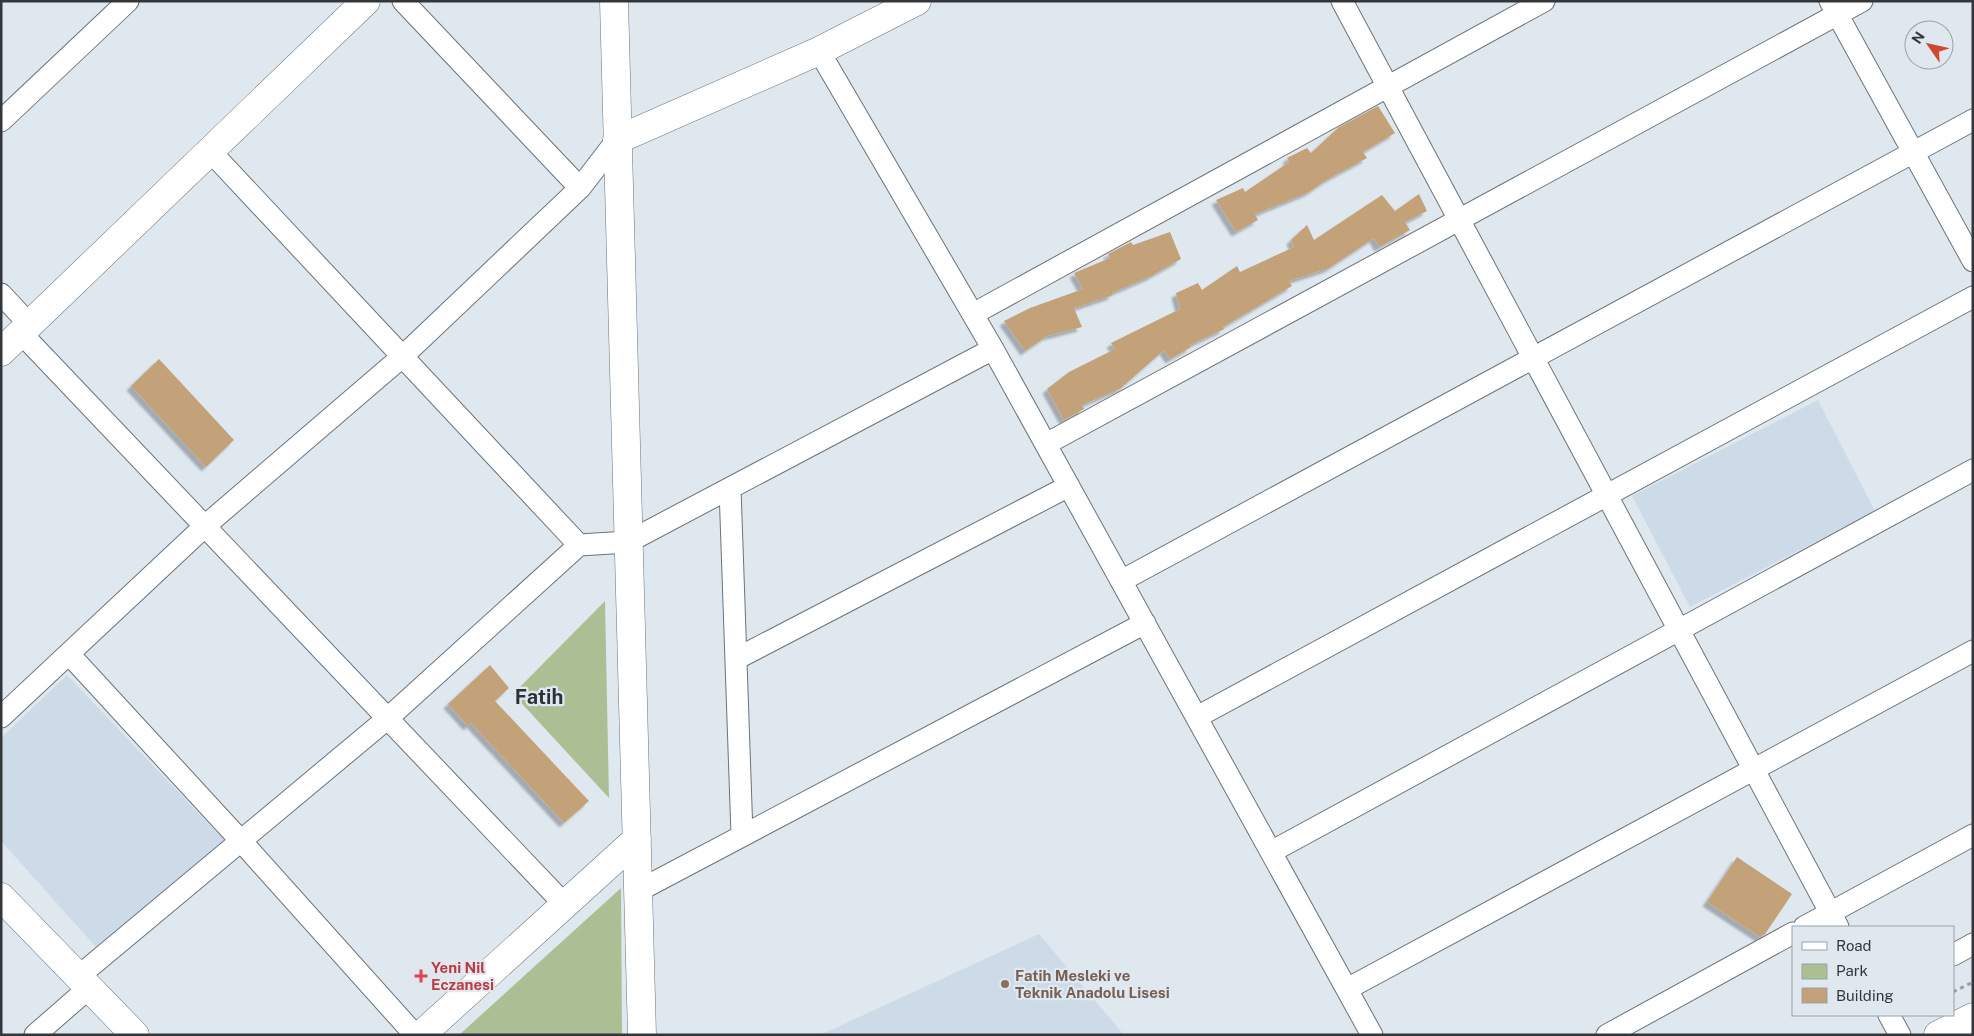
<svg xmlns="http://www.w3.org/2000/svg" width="1974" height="1036" font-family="'Public Sans',sans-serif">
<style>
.built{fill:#cddbe8}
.green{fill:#acbf94}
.building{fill:#c3a179;filter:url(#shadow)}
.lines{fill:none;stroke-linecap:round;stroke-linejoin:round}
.street-casing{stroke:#6b7379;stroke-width:23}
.secondary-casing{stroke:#6b7379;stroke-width:29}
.primary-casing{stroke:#6b7379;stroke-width:29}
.path{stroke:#989fa4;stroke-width:3;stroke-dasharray:4 4;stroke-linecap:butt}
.street{stroke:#fff;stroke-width:21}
.secondary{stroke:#fff;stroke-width:28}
.primary{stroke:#fff;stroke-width:28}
.health-dot{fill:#e0444e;stroke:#dfe8ef;stroke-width:2}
.education-dot{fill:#8d6e63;stroke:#dfe8ef;stroke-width:2}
.labels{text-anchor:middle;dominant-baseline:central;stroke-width:4.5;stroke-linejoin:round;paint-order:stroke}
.health-label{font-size:15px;font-weight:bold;fill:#be3a42;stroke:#dfe8ef;text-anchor:start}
.education-label{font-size:15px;font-weight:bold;fill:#785e54;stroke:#dfe8ef;text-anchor:start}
.district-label{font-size:20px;font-weight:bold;fill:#2b3237;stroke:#dfe8ef}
</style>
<defs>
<filter id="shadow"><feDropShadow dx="-4.5" dy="4.5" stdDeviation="1" flood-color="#0004"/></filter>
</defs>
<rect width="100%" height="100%" fill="#dfe8ef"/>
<path class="built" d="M 1818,400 L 1875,511 L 1690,607 L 1632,496 Z
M 67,675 L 224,840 L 96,947 L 1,841 L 1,738 Z
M 1039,934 L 1124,1035 L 820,1035 Z"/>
<path class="green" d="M 605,601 L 609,798 L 513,694 Z
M 621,888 L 622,1035 L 459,1035 Z"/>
<path class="building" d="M 1378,106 L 1395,133 L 1363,152 L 1367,158 L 1328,179 L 1309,192 L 1255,214 L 1258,220 L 1236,232 L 1216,200 L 1243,188 L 1245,192 L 1289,162 L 1287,158 L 1307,148 L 1311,153 L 1339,127 Z
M 1419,194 L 1427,211 L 1405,222 L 1410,230 L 1379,247 L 1374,238 L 1329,268 L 1289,281 L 1292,286 L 1223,327 L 1224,329 L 1190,345 L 1191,347 L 1170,359 L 1164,350 L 1121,388 L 1082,405 L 1084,409 L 1064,420 L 1047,389 L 1069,372 L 1115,349 L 1111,343 L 1180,309 L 1176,293 L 1198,283 L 1202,290 L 1237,266 L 1240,272 L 1294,247 L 1291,240 L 1307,225 L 1314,240 L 1382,195 L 1395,211 Z
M 1170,232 L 1181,259 L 1151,276 L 1112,293 L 1113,295 L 1074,308 L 1082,327 L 1047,336 L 1025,351 L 1004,321 L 1030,308 L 1083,289 L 1074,273 L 1110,258 L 1108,254 L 1131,242 L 1133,245 Z
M 159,359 L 234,440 L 206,467 L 131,386 Z
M 490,665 L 509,688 L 495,701 L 589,801 L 564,823 L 471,723 L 468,726 L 448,704 Z
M 1737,857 L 1792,894 L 1765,934 L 1760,937 L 1707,902 Z"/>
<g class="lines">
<defs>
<path id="street" d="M 403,1 L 580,188
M 1342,1 L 1838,927
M 1830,1 L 1973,261
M 819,51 L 993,349 L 1372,1035
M 1,121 L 128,1
M 210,151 L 579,545 L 628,542 L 993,349
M 1,294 L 30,325
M 973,314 L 1544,1
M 21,333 L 565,905
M 1046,444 L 1862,1
M 730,488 L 742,835
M 1121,581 L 1973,120
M 69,654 L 241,841 L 415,1035
M 736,659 L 1069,486
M 1,717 L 205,526 L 403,356 L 580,188 L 617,140
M 1197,717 L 1973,297
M 1271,852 L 1973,470
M 638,891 L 1145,623
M 1804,927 L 1973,835
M 1953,955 L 1973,944
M 79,976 L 388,718 L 579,545
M 1347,989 L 1973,651
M 1889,1015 L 1900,1035
M 35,1035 L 90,987
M 1607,1035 L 1793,933"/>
<path id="secondary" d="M 614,1 L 642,1035
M 617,140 L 819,51 L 917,1
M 1,352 L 366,1
M 1,897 L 135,1035
M 421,1035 L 637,839"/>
<path id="primary" d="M 1938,1035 L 1973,1017"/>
</defs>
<use href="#street" class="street-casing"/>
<use href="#secondary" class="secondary-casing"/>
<use href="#primary" class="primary-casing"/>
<path class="path" d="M 1953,992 L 1973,982"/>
<use href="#street" class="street"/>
<use href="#secondary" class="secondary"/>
<use href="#primary" class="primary"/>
</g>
<path class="health-dot" d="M418.5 968.5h5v5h5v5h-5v5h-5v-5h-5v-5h5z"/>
<circle class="education-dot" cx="1005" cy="984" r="5"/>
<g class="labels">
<g class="health-label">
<text x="431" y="967">Yeni Nil<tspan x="431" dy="17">Eczanesi</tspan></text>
</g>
<g class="education-label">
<text x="1015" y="975">Fatih Mesleki ve<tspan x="1015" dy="17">Teknik Anadolu Lisesi</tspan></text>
</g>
<g class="district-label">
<text x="539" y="697">Fatih</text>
</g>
</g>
<rect width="1974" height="1036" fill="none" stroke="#34373a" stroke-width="5"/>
<rect x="1792" y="926" width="162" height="90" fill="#dfe8ef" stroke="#9ba1a7"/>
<rect x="1802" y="942" width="25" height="8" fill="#ffffff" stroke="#9ba1a7"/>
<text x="1836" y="951" font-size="15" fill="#34373a">Road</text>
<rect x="1802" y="964" width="25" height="15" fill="#acbf94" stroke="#9ba1a7"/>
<text x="1836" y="976" font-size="15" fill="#34373a">Park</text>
<rect x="1802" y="988" width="25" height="15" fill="#c3a179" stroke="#9ba1a7"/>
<text x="1836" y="1001" font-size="15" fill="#34373a">Building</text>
<g transform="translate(1929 45) rotate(304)"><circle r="24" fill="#dfe8ef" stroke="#9ba1a7"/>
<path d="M0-4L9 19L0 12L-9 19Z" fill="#d2462f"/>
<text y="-8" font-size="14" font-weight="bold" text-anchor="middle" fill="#34373a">N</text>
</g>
</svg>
